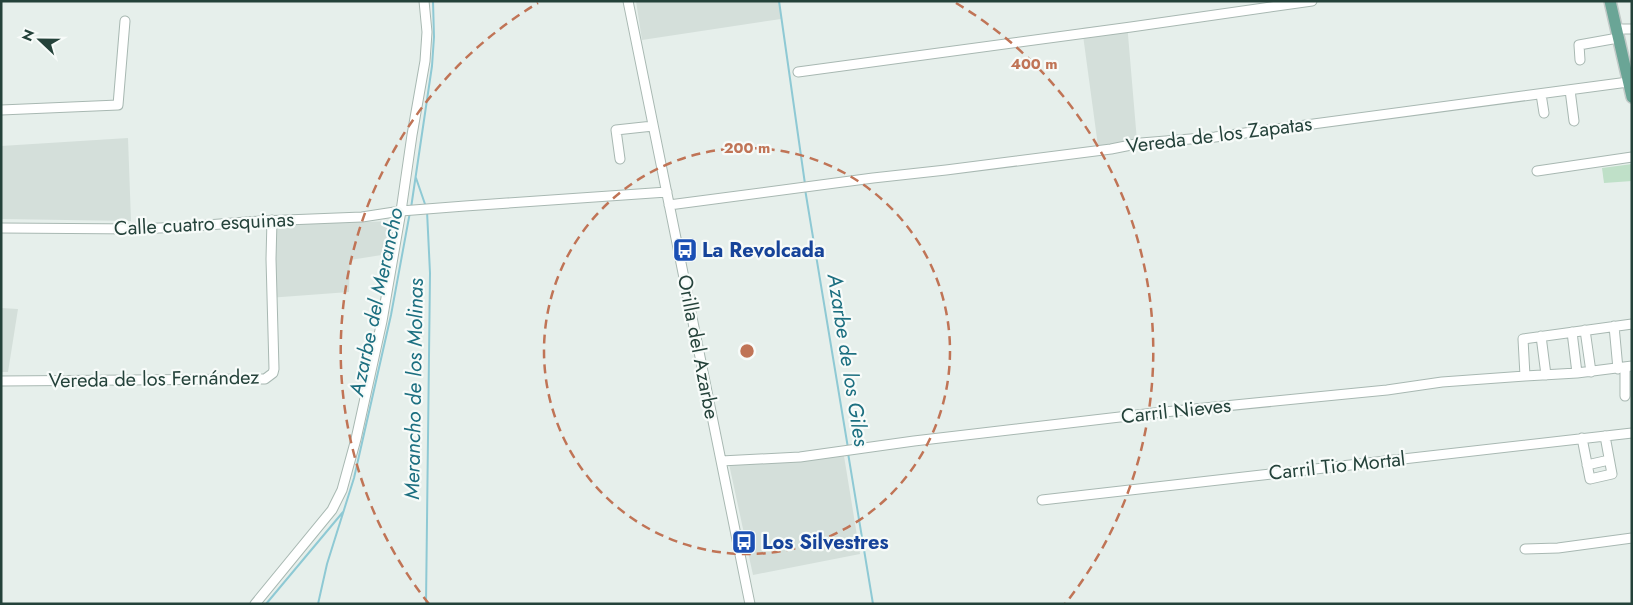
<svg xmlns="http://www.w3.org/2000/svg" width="1633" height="605" font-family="Jost,sans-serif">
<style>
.built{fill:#d4dfda}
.green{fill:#bfe0c8}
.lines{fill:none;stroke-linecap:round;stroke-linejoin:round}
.stream{stroke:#8ec9d4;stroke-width:2}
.minor-casing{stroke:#a8b8b2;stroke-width:11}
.major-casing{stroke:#c2cac8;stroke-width:14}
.minor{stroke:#fff;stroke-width:9}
.major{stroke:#6aa596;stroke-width:11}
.ring{fill:none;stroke:#c07456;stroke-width:2.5;stroke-dasharray:9 6}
.labels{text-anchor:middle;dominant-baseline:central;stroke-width:4.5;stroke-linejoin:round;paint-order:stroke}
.street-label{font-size:20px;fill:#24423a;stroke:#f7fbf9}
.transit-label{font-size:20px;font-weight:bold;fill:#164399;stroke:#f7fbf9;text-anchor:start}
.water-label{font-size:21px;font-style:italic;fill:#1c6f80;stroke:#f7fbf9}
.centre{fill:#c07456;stroke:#f7fbf9;stroke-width:2.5}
.ring-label{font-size:15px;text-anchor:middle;font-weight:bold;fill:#c07456;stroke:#f7fbf9;stroke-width:4.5;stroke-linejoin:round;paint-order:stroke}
</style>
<rect width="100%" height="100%" fill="#e6efeb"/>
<path class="built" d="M 636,1 L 779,1 L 781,19 L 642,40 Z
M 1127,23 L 1137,141 L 1098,146 L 1082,28 Z
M 128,138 L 131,221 L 1,219 L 1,146 Z
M 395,221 L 388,254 L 350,260 L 349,292 L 268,298 L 268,225 Z
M 1,308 L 18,309 L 8,372 L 1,372 Z
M 844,456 L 860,554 L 753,575 L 729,464 Z"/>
<path class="green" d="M 1632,164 L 1632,181 L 1604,183 L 1602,168 Z"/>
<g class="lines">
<path class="stream" d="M 779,1 L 805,184
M 416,178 L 426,207
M 805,189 L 848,448
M 411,208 L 432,66 L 434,37 L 433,1
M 848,453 L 873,604
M 266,604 L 343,512
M 318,604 L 327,564 L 354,478 L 391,315 L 410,212
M 426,604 L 430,273 L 427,211"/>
<defs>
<path id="minor" d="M 628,1 L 750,604
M 1616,29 L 1632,29
M 1580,60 L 1579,45 L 1618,38
M 798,72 L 1131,27 L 1312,1
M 1570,90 L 1574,121
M 1541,94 L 1544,113
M 1,110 L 118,105 L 125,21
M 620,159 L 616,130 L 653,126
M 1537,171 L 1632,157
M 669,205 L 873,178 L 946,170 L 1111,149 L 1141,143 L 1215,137 L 1628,82
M 1,228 L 139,229 L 180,227 L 261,221 L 362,217 L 401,211 L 465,206 L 667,192
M 1614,326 L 1618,369
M 1585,330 L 1591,372
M 1572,332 L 1577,373
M 1541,336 L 1546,375
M 1625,368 L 1625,396
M 1525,376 L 1523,339 L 1632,324
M 1,381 L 265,379 L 273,373 L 274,369 L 271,259 L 272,220
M 1582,438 L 1590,479 L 1612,474 L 1605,436
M 721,461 L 800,457 L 914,441 L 1154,413 L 1387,390 L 1442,382 L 1525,376 L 1577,373 L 1632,366
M 1587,465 L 1609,460
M 1042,500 L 1632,433
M 1525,549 L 1558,548 L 1632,538
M 255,604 L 332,510 L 342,490 L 356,439 L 382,321 L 401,211 L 412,135 L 425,61 L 427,32 L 424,1"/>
<path id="major" d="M 1610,1 L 1632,97"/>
</defs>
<use href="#minor" class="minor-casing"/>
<use href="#major" class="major-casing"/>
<use href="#minor" class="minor"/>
<use href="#major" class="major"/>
</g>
<g class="ring">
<circle cx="747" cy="351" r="203"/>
<path d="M429 604A406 406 0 0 1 538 3M956 3A406 406 0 0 1 1065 604"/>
</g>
<defs>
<symbol id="bus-square" viewBox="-11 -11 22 22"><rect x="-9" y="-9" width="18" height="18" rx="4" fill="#1a4fb4" stroke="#f7fbf9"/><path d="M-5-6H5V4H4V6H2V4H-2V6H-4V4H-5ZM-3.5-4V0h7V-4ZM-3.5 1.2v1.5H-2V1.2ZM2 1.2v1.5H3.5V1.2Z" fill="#fff"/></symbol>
</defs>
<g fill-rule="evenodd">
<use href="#bus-square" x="671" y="236" width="28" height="28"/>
<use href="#bus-square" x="730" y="528" width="28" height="28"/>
</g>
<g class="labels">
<g class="street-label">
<text transform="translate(1219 135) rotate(-7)">Vereda de los Zapatas</text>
<text transform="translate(204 224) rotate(-3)">Calle cuatro esquinas</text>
<text transform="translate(698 347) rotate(79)">Orilla del Azarbe</text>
<text transform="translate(154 379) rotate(-1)">Vereda de los Fernández</text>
<text transform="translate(1176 411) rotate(-6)">Carril Nieves</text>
<text transform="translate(1337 466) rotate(-6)">Carril Tio Mortal</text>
</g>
<g class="transit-label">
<text x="702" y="250">La Revolcada</text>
<text x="762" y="542">Los Silvestres</text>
</g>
<g class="water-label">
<text transform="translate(376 302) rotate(-78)">Azarbe del Merancho</text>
<text transform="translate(848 360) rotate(81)">Azarbe de los Giles</text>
<text transform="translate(414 389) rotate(-89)">Merancho de los Molinas</text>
</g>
</g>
<circle cx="747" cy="351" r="8" class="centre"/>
<g class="ring-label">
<text x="1034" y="69">400 m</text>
<text x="747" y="153">200 m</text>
</g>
<rect width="1633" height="605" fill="none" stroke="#24423a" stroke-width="5"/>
<g transform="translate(40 40) rotate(292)" stroke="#f7fbf9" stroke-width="4" paint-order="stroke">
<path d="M0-4L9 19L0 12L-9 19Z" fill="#24423a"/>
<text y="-8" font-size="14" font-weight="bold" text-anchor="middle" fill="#24423a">N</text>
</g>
</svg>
